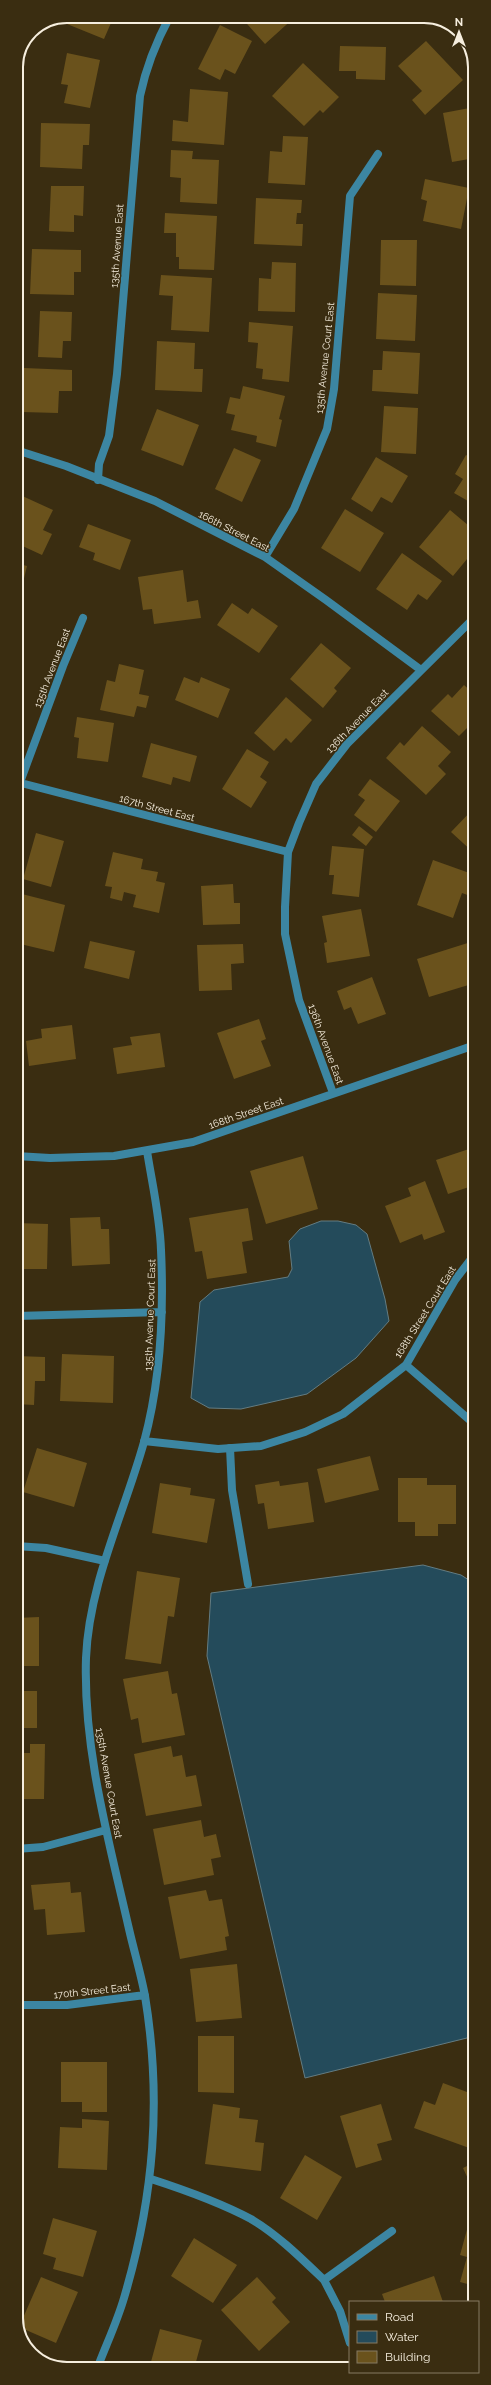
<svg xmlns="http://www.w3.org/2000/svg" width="491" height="2385" font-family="Raleway,sans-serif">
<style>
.water{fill:#244b5b;stroke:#637c82}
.building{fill:#6a521c}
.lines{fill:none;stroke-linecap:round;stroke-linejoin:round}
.lane{stroke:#3c86a2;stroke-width:8}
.street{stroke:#3c86a2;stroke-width:8}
.labels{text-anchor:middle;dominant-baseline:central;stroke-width:3;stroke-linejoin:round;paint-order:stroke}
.street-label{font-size:10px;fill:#f6eede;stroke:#3a2d11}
.rim{fill:none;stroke:#f6eede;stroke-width:2}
</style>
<rect width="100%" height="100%" fill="#3a2d11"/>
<path class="water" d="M 321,1221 L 338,1221 L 356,1225 L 367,1234 L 385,1299 L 389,1321 L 356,1358 L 307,1394 L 241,1409 L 209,1408 L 191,1398 L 200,1302 L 214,1290 L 288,1277 L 292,1269 L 289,1241 L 300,1229 Z
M 423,1565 L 461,1575 L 475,1584 L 475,2036 L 305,2078 L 207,1656 L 211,1593 Z"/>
<path class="building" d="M 70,16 L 114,16 L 104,39 L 67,24 Z
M 240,16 L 296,16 L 265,44 Z
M 220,25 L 252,41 L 235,74 L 225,69 L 220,80 L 198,69 Z
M 426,41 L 463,80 L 425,115 L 412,100 L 422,91 L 398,66 Z
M 340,46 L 386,47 L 385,80 L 356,79 L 356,71 L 339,71 Z
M 67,53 L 100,60 L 90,108 L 64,103 L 68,85 L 61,84 Z
M 303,63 L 339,97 L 323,113 L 320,110 L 304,126 L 272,96 Z
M 190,89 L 228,92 L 224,145 L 172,141 L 173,120 L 188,122 Z
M 475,107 L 475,158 L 452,162 L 443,113 Z
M 41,123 L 90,124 L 89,145 L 83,145 L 82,169 L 40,167 Z
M 283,136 L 308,137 L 305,185 L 268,183 L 270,151 L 282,152 Z
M 171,150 L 193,151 L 192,159 L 219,160 L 217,204 L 180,202 L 181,178 L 170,177 Z
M 425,179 L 469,188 L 461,229 L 423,221 L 427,201 L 421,199 Z
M 51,186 L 84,186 L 83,216 L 74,215 L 74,232 L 49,231 Z
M 256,198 L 302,200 L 301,213 L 297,213 L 296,224 L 303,224 L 302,246 L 254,244 Z
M 165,213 L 217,216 L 214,270 L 179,269 L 179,257 L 176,257 L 176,233 L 164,233 Z
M 381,240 L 417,240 L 416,286 L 380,285 Z
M 32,249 L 81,250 L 81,272 L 74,272 L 74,295 L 30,294 Z
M 272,262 L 296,263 L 295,312 L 258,311 L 259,278 L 271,279 Z
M 161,275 L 212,278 L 209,332 L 171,330 L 173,296 L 159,295 Z
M 378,293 L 417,295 L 415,341 L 376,339 Z
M 40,311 L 72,312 L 71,341 L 63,341 L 62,358 L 38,357 Z
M 249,322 L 293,326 L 289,382 L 262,379 L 263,369 L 256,368 L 258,343 L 248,342 Z
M 157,341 L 195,343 L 194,369 L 203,369 L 202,392 L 155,390 Z
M 383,351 L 420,353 L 418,394 L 372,391 L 373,370 L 382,370 Z
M 24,368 L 72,370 L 72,391 L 59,391 L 58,413 L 22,412 Z
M 243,386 L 285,396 L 279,419 L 282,420 L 276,447 L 256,442 L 257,436 L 231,430 L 235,415 L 226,413 L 230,397 L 240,399 Z
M 384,406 L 418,408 L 416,454 L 381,452 Z
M 157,409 L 199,425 L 183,466 L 141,450 Z
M 234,448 L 261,460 L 242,502 L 215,489 Z
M 466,455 L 475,460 L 475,505 L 454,493 L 463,479 L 455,474 Z
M 376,457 L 408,476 L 392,503 L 381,497 L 372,512 L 351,499 Z
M 18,494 L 53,510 L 43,530 L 52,534 L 42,555 L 16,543 L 16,498 Z
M 345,509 L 384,533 L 360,572 L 321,548 Z
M 450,510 L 475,531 L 475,541 L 468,549 L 472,553 L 453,576 L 419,547 Z
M 88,524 L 131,540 L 120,570 L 93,560 L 95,553 L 79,547 Z
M 402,553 L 442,581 L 427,600 L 418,594 L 407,610 L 376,589 Z
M 16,563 L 27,566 L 17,607 L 16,607 Z
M 183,570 L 187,602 L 198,600 L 201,618 L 154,624 L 152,609 L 143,610 L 138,577 Z
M 232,603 L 248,614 L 252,608 L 278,626 L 259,653 L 217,625 Z
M 16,631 L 22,633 L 16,649 Z
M 321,643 L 351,668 L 334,688 L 337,691 L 323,708 L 290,679 Z
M 119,664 L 144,670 L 139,694 L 149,696 L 146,708 L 137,706 L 134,717 L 100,710 L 107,680 L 115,682 Z
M 184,677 L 199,683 L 201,677 L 230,689 L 218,718 L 175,700 Z
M 464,685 L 475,695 L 475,720 L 459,736 L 431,711 L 448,694 L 452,698 Z
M 286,697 L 312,720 L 291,743 L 286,738 L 274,751 L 254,733 Z
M 77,717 L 114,723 L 108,762 L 77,758 L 79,738 L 74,737 Z
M 422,726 L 451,752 L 438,766 L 446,774 L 426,795 L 386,758 L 400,742 L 404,746 Z
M 151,743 L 197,756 L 190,782 L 173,777 L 171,785 L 142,777 Z
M 247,749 L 269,762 L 260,777 L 267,782 L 251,808 L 222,789 Z
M 370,779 L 400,801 L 376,832 L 354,815 L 365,800 L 358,795 Z
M 475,807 L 475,854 L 451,832 Z
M 359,826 L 373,837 L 366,846 L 352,835 Z
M 36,833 L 64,841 L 51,887 L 23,879 Z
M 332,846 L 364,849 L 359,897 L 332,894 L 334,875 L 329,875 Z
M 113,852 L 143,859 L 141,869 L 158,872 L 156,881 L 165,883 L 159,913 L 133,907 L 136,895 L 124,892 L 122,901 L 110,898 L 112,887 L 105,886 Z
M 433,860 L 475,875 L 473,897 L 462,893 L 453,918 L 417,905 Z
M 233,884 L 234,903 L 240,903 L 240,924 L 203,925 L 201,886 Z
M 22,894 L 65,905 L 54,952 L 16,943 L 22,917 L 17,916 Z
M 361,909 L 370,956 L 327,963 L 324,943 L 327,942 L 322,916 Z
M 90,941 L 135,951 L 129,979 L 84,968 Z
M 474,941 L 475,983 L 429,997 L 417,959 Z
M 243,944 L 244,963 L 231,964 L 232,990 L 199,991 L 197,945 Z
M 372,977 L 386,1014 L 358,1024 L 351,1007 L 344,1010 L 337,991 Z
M 259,1019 L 266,1039 L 261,1041 L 271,1066 L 234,1079 L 217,1033 Z
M 72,1025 L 76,1059 L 29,1066 L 26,1041 L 42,1038 L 41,1029 Z
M 160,1033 L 165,1067 L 117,1074 L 113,1048 L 132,1045 L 130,1037 Z
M 475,1147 L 475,1185 L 448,1194 L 436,1160 Z
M 303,1156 L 318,1209 L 266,1224 L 250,1171 Z
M 425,1181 L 445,1232 L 424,1240 L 422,1234 L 400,1243 L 385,1206 L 411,1196 L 408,1188 Z
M 248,1208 L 253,1240 L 242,1242 L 247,1273 L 207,1279 L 202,1251 L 195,1252 L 189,1218 Z
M 100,1217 L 101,1229 L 109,1229 L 110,1264 L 72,1266 L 70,1218 Z
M 16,1223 L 48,1224 L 47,1269 L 16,1269 Z
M 474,1328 L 475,1328 L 475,1348 L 470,1347 Z
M 62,1354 L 114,1356 L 113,1403 L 60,1401 Z
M 16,1356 L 45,1357 L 45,1381 L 35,1381 L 34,1405 L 16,1404 Z
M 37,1448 L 87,1463 L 74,1507 L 23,1492 Z
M 370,1456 L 379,1490 L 325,1503 L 317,1469 Z
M 398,1478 L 427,1478 L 427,1485 L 456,1485 L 456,1524 L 438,1524 L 438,1536 L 415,1536 L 415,1522 L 398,1522 Z
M 279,1481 L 280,1486 L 308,1482 L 314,1522 L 268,1529 L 264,1503 L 258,1504 L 255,1485 Z
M 160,1483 L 191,1488 L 190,1495 L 215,1499 L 207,1543 L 152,1533 Z
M 137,1571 L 180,1578 L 174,1617 L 168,1616 L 161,1664 L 125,1659 Z
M 39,1617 L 39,1666 L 16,1666 L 16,1618 Z
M 168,1671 L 172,1694 L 177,1693 L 185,1735 L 142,1743 L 138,1718 L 131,1720 L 123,1679 Z
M 16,1691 L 37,1691 L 37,1728 L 16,1728 Z
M 30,1744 L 45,1744 L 44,1799 L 16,1799 L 16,1753 L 30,1753 Z
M 171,1746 L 173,1757 L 182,1755 L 186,1777 L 196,1775 L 202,1806 L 146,1816 L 134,1754 Z
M 201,1820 L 204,1837 L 216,1834 L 221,1857 L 211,1859 L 214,1875 L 164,1885 L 153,1829 Z
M 70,1882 L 71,1893 L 81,1892 L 85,1932 L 47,1935 L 45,1909 L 34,1910 L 31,1885 Z
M 16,1885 L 24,1886 L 19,1934 L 16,1934 Z
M 206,1890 L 209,1901 L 222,1899 L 229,1936 L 225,1937 L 227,1950 L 180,1959 L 168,1897 Z
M 237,1964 L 242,2018 L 196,2022 L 190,1969 Z
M 198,2036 L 234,2036 L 234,2093 L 198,2092 Z
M 61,2062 L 107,2062 L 107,2112 L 82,2112 L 82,2102 L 61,2102 Z
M 443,2083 L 475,2095 L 475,2141 L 472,2149 L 414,2128 L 424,2101 L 435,2105 Z
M 213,2104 L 240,2108 L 239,2118 L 258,2120 L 255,2142 L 264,2143 L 261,2171 L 205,2164 Z
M 381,2104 L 392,2140 L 377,2144 L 382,2160 L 356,2168 L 340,2116 Z
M 82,2119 L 109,2121 L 107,2170 L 58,2168 L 60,2127 L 82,2128 Z
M 305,2155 L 342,2177 L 317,2220 L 280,2198 Z
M 475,2162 L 475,2194 L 463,2168 Z
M 53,2218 L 97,2231 L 83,2277 L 53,2269 L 56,2258 L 43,2254 Z
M 468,2226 L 475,2228 L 475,2286 L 460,2282 L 467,2257 L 460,2255 Z
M 194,2238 L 237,2265 L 213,2303 L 171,2276 Z
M 434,2276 L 443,2302 L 385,2302 L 382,2294 Z
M 41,2277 L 78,2292 L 56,2343 L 19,2327 Z
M 257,2277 L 276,2298 L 272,2302 L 290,2322 L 259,2351 L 221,2310 Z
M 160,2329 L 202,2340 L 194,2369 L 149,2369 Z
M 314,2363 L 314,2369 L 266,2369 L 266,2365 Z"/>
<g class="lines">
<path class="lane" d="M 230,1448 L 232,1490 L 248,1584"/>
<path class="street" d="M 16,450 L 66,466 L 155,501 L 265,557 L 326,600 L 421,670
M 98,480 L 99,464 L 109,436 L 117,374 L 140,96 C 146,67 156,42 170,16
M 265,557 L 294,509 L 327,429 L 334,389 L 350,196 L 378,154
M 21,783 L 288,852
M 16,793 L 63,666 L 83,618
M 333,1093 L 299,1000 L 285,934 L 285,907 L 288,852 L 299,823 L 316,784 L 347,744 L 475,617
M 16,1156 L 50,1158 L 114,1156 L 193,1142 L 475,1045
M 16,1316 L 162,1312
M 406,1365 L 472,1422
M 144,1441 L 218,1449 L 261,1446 L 305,1432 L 343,1414 L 406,1365 L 455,1280 L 475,1254
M 16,1546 L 46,1548 L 105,1561
M 16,1849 L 43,1847 L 106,1830
M 16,2005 L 67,2005 L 145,1995
M 151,2179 C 185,2190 219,2202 251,2219 C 278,2235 301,2258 324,2280 L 392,2231
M 324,2280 L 340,2311 L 350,2343
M 97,2369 C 106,2345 117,2322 124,2298 C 154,2197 162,2100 145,1996 C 141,1974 134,1951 129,1929 C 109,1841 83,1750 86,1658 C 89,1583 124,1514 144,1442 C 161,1379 164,1314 161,1250 C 160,1217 152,1183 147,1151"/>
</g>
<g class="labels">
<g class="street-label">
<text transform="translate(117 246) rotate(-86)">135th Avenue East</text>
<text transform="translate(325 358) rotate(-84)">135th Avenue Court East</text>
<text transform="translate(234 531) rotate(27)">166th Street East</text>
<text transform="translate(52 668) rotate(-69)">135th Avenue East</text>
<text transform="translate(357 721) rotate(-46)">136th Avenue East</text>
<text transform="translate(157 808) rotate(15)">167th Street East</text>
<text transform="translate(326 1044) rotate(70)">136th Avenue East</text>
<text transform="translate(246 1113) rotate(-19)">168th Street East</text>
<text transform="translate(425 1312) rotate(-58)">168th Street Court East</text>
<text transform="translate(150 1315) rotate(-88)">135th Avenue Court East</text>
<text transform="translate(109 1783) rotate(80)">135th Avenue Court East</text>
<text transform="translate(92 1991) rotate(-6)">170th Street East</text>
</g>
</g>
<path d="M0 0H491V2385H0ZM67 23H424A44 44 0 0 1 468 67V2318A44 44 0 0 1 424 2362H67A44 44 0 0 1 23 2318V67A44 44 0 0 1 67 23Z" fill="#3a2d11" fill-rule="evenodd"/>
<path class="rim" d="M67 23H424A44 44 0 0 1 468 67V2318A44 44 0 0 1 424 2362H67A44 44 0 0 1 23 2318V67A44 44 0 0 1 67 23Z"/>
<rect x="349" y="2301" width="130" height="72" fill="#3a2d11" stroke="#857a63"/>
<rect x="357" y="2314" width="20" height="6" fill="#3c86a2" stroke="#857a63"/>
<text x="385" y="2321" font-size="12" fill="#f6eede">Road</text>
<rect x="357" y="2331" width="20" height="12" fill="#244b5b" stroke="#857a63"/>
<text x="385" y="2341" font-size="12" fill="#f6eede">Water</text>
<rect x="357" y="2351" width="20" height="12" fill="#6a521c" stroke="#857a63"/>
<text x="385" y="2361" font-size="12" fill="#f6eede">Building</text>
<g transform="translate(459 32)" stroke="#3a2d11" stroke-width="3" paint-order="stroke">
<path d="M0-3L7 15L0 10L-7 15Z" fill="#f6eede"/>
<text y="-6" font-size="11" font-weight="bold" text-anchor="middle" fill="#f6eede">N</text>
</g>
</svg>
